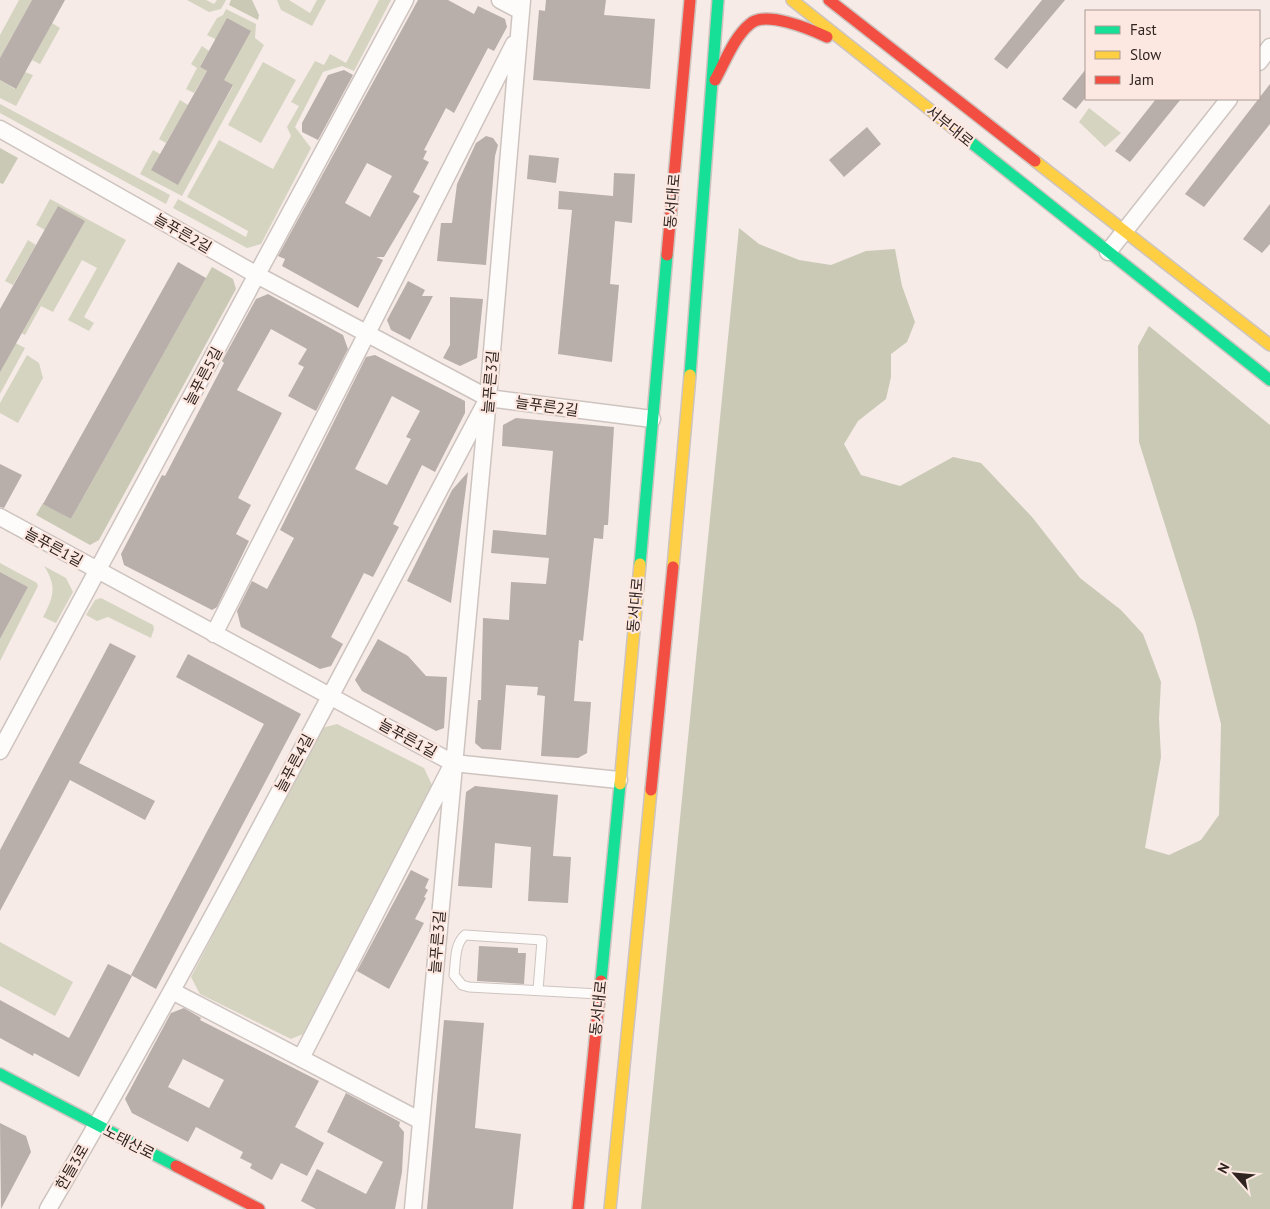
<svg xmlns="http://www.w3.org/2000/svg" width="1270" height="1209" font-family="'PT Sans','Noto Sans KR',sans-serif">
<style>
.green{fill:#d4d4c0}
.forest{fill:#c9c9b5}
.building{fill:#b8aeaa;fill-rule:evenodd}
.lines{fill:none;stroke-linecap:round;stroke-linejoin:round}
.lane-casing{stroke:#cec4bf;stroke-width:11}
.street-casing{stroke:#cec4bf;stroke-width:19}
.fast-casing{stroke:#cec4bf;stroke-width:14}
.slow-casing{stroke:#cec4bf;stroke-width:14}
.jam-casing{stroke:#cec4bf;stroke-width:14}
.lane{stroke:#fefcfb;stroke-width:9}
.street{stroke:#fefcfb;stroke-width:16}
.fast{stroke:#16e098;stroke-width:11}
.slow{stroke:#ffcf43;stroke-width:11}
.jam{stroke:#f24e42;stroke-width:11}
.labels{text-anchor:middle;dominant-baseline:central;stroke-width:4.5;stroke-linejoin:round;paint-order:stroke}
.street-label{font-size:15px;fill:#302420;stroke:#fce8e1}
</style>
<rect width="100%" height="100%" fill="#f6ebe7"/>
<path class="green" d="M 19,0 L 32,0 L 0,58 L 0,35 Z
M 187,0 L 206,0 L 214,4 L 217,0 L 226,0 L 221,9 L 209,12 Z
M 277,0 L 289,0 L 310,13 L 317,0 L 326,0 L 312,26 L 281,10 Z
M 379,0 L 391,0 L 354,71 L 342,66 L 323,72 L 295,127 L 311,148 L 261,244 L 247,248 L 173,208 L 178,199 L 246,237 L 248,231 L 187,197 L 219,140 L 273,169 L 291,136 L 287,127 L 299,106 L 291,102 L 315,61 L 324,65 L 330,54 L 346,63 Z
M 226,9 L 256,24 L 255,38 L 264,45 L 182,196 L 140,174 L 153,150 L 160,154 L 178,184 L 233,86 L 224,80 L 215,39 L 207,35 L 217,18 L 223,15 Z
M 52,23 L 60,28 L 40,64 L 32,60 Z
M 202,46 L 209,51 L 200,67 L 207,71 L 194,93 L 186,89 L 197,68 L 191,64 Z
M 263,62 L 296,80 L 261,143 L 228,125 Z
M 25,72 L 33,75 L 16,106 L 0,98 L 0,80 L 15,89 Z
M 180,100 L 188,105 L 166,143 L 159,139 Z
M 0,104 L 170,195 L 166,204 L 0,113 Z
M 1089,108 L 1121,133 L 1105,147 L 1079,122 Z
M 50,199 L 126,240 L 84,317 L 94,323 L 89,331 L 68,320 L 97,268 L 82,260 L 53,312 L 41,306 L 25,335 L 0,321 L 0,318 L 23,331 L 84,222 L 58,206 L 45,230 L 36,225 Z
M 28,240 L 36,245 L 13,285 L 5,281 Z
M 0,335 L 25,348 L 0,394 Z
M 27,355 L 39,363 L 43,378 L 18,423 L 0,413 L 0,403 Z
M 0,563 L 37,583 L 38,586 L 0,661 L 0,639 L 28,587 L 0,572 Z
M 44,566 L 66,578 L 73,592 L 56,623 L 43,617 C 54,596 57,586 44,566 Z
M 101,598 L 153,625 L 154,629 L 151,638 L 108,617 L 97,621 L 86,615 L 95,600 Z
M 337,724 L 424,768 L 432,785 L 303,1034 L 291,1039 L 200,994 L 191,977 L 322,728 Z
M 0,942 L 73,982 L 55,1016 L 0,986 Z"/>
<path class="forest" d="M 231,0 L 252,0 L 259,15 L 258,20 L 229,5 Z
M 0,148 L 18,158 L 3,184 L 0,183 Z
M 739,228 L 759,244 L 799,260 L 831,265 L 866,251 L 895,249 L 902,286 L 915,322 L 907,342 L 891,354 L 891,377 L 886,399 L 858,421 L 844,444 L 861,475 L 900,486 L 953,457 L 981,463 L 1032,517 L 1080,578 L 1121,610 L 1143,634 L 1161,682 L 1159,719 L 1161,757 L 1145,848 L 1169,855 L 1201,840 L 1219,815 L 1221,724 L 1196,624 L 1139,442 L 1138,346 L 1149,326 L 1270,425 L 1270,1209 L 641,1209 Z
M 212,267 L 233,279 L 236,289 L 99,540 L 90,545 L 36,515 L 43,503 L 71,519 Z"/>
<path class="building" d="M 32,0 L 65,0 L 16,89 L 0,80 L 0,58 Z
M 418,0 L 448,0 L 474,14 L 478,6 L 505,19 L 507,27 L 494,51 L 488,48 L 454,113 L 446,108 L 424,150 L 427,151 L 423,159 L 429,162 L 413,192 L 420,196 L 384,257 L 376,257 L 383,260 L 358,308 L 282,266 L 285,259 L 278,256 ZM 367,163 L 392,176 L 370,217 L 345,203 Z
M 546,0 L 606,0 L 604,15 L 655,19 L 650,89 L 533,80 L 539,10 L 545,11 Z
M 1042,0 L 1065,0 L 1007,69 L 994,59 Z
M 227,18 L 251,31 L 224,80 L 233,85 L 178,185 L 151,170 L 207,71 L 200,67 Z
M 1086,69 L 1086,97 L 1076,109 L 1062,99 Z
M 344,70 L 353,75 L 318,140 L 302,132 L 302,123 L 328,75 Z
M 1270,84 L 1270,124 L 1204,207 L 1185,194 Z
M 1156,99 L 1181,99 L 1130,162 L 1115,151 Z
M 867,127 L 881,144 L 844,177 L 829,160 Z
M 486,136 L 493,138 L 498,145 L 495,156 L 486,265 L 437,261 L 441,223 L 452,223 L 457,184 L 476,143 Z
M 529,155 L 559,158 L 556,183 L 527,179 Z
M 614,173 L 635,174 L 632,223 L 615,221 L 610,284 L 619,285 L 612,362 L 558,354 L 572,210 L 558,209 L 559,191 L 613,196 Z
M 1270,204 L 1270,244 L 1262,253 L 1243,239 Z
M 58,206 L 85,221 L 0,372 L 0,309 Z
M 178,262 L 206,278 L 71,519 L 43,504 Z
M 408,281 L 425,290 L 422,296 L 433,296 L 410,340 L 391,330 L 387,320 Z
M 268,294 L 343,335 L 348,349 L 316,411 L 288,396 L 304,367 L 298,364 L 307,349 L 271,329 L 237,390 L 282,413 L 238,498 L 251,505 L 236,534 L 249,541 L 217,607 L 212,610 L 124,565 L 121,554 L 162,475 L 165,476 L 224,363 L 222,361 L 256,299 Z
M 450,297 L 483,299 L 477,358 L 460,366 L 443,358 L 450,345 Z
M 375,355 L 465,401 L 465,413 L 435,472 L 422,465 L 393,524 L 399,527 L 373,577 L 364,573 L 331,637 L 343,644 L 331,666 L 320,669 L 241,627 L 237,611 L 252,581 L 267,589 L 294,538 L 280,530 L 366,357 ZM 392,396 L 420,411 L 406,437 L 411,439 L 387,485 L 355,469 Z
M 516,418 L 614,427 L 608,525 L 604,525 L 603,539 L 594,538 L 583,641 L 579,640 L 574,701 L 591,702 L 587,753 L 578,758 L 541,756 L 545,696 L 537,695 L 538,687 L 506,685 L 501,750 L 482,749 L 475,743 L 478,700 L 481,700 L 483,618 L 509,620 L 511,582 L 546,584 L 549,558 L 491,553 L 493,530 L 546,535 L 553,451 L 502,446 L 503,425 Z
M 0,464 L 22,475 L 4,508 L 0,507 Z
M 468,472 L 451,603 L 407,581 L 452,490 Z
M 0,572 L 28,587 L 0,639 Z
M 378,639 L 408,656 L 426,676 L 447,677 L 444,728 L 436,731 L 362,691 L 355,680 Z
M 110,643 L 136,656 L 79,763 L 155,801 L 145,820 L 70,780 L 0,911 L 0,850 Z
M 188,654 L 301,714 L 156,989 L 131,975 L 264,724 L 176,677 Z
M 475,786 L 558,795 L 553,856 L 571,857 L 568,903 L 528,901 L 531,847 L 495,843 L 492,888 L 458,886 L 466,792 Z
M 411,870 L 429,879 L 425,888 L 428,890 L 424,897 L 426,898 L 415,919 L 424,923 L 389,989 L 357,971 Z
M 479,946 L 518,948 L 518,953 L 526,953 L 524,984 L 477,981 Z
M 108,964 L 132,976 L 79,1077 L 34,1053 L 33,1056 L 0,1038 L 0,1000 L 69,1038 Z
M 184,1008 L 201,1018 L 200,1020 L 319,1081 L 295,1127 L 324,1143 L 307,1176 L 281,1163 L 272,1180 L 250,1168 L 252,1164 L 240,1158 L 243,1152 L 196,1127 L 188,1142 L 132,1113 L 125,1099 L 171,1013 ZM 183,1059 L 224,1080 L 209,1108 L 168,1087 Z
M 444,1020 L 484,1023 L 475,1128 L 521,1134 L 513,1209 L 427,1209 Z
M 346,1093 L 400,1122 L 399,1126 L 404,1132 L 402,1172 L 395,1209 L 316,1209 L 301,1201 L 317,1169 L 366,1194 L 383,1162 L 327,1132 Z
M 0,1123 L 26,1136 L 31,1152 L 1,1209 Z"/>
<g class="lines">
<defs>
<path id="lane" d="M 538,990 L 542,940 L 465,935 C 454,945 456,961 454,975 L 462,985 L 469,987 L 599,994"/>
<path id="street" d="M 500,0 L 521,11
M 1259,62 L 1270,47
M 0,129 L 257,275 L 488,398 L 652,419
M 1108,252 L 1229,99
M 0,517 L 453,763 L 619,780
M 214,634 L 514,44
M 0,751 L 405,0
M 172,991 L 421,1121
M 301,1058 L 449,771
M 48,1209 C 202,946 341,674 485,404
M 413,1209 L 488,398 L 522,0"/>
<path id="fast" d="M 968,140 L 1270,380
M 690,375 L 718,0
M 640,564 L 667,255
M 601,981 L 620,784
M 0,1074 L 176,1166"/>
<path id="slow" d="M 792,0 L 968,140
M 1035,161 L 1270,345
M 673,567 L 690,375
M 620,784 L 640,564
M 610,1209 L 651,790"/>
<path id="jam" d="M 829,0 L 1035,161
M 715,80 C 725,62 734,37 750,24 C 765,10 810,29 827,37
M 667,255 L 690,0
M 651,790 L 673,567
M 176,1166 L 259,1209
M 578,1209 L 601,981"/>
</defs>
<use href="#lane" class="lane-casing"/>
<use href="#street" class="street-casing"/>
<use href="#fast" class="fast-casing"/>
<use href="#slow" class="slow-casing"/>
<use href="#jam" class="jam-casing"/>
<use href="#lane" class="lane"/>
<use href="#street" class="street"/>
<use href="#fast" class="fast"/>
<use href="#slow" class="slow"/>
<use href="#jam" class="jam"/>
</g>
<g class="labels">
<g class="street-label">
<text transform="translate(950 126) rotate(39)">서부대로</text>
<text transform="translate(672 201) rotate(-85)">동서대로</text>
<text transform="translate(183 233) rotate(30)">늘푸른2길</text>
<text transform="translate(203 376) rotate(-62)">늘푸른5길</text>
<text transform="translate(490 382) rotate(-85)">늘푸른3길</text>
<text transform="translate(547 406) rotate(8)">늘푸른2길</text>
<text transform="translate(54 547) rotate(29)">늘푸른1길</text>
<text transform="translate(635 605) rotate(-85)">동서대로</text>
<text transform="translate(408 738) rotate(29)">늘푸른1길</text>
<text transform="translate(294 763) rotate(-62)">늘푸른4길</text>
<text transform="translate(437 942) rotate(-85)">늘푸른3길</text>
<text transform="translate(598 1008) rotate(-84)">동서대로</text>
<text transform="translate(129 1142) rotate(27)">노태산로</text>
<text transform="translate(72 1167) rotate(-60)">한들3로</text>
</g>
</g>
<rect x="1085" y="10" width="175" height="90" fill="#fce8e1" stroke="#aa9a94"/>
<rect x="1095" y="26" width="25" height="8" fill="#16e098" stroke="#aa9a94"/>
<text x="1130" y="35" font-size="15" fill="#302420">Fast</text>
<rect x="1095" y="51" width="25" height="8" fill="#ffcf43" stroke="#aa9a94"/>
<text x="1130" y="60" font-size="15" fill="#302420">Slow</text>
<rect x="1095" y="76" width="25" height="8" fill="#f24e42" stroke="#aa9a94"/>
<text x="1130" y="85" font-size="15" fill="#302420">Jam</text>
<g transform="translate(1235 1174) rotate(297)" stroke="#fce8e1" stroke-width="4" paint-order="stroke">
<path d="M0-4L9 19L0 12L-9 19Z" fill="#302420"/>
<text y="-8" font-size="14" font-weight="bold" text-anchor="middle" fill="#302420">N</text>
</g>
</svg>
